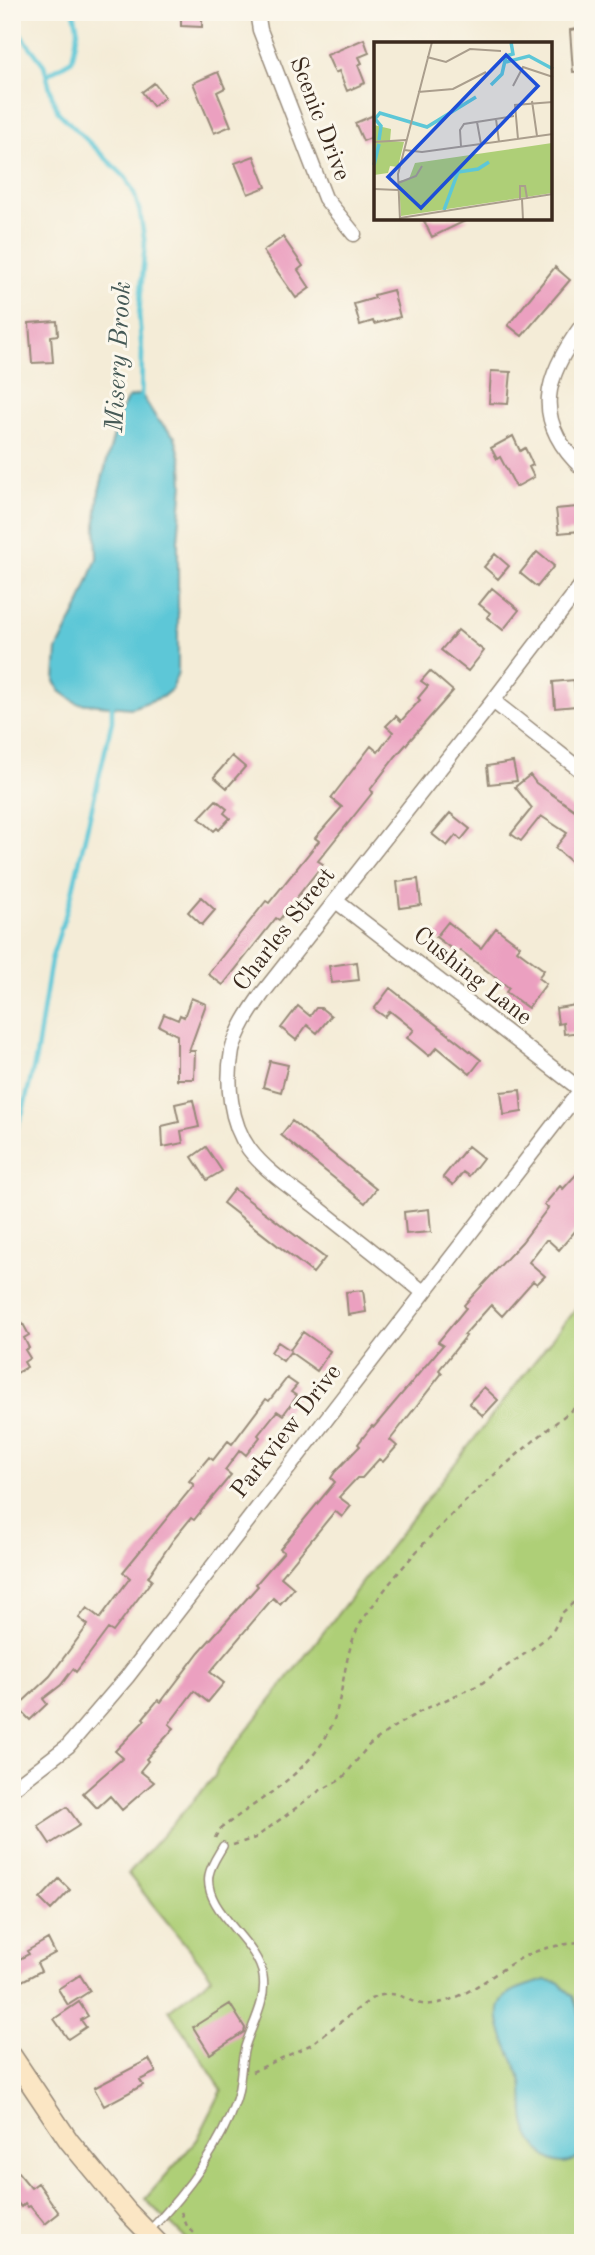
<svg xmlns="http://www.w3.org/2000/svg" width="595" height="2255" font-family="'Old Standard TT',serif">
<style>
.green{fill:#aecf77;stroke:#747c4a;stroke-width:2}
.water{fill:#5dc7d7;stroke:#4c787a;stroke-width:2}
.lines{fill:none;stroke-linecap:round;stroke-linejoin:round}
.stream{stroke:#5dc7d7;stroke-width:4.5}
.building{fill:#eba0c0}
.lane-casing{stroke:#988b7a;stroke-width:10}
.street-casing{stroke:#988b7a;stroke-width:17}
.secondary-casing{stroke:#988b7a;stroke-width:22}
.path{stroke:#988b7a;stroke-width:2.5;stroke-dasharray:5 5;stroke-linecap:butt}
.lane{stroke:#fff;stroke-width:7}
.street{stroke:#fff;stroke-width:14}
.secondary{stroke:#fbe6c4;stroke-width:19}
.labels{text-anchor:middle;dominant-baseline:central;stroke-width:6;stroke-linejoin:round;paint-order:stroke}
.street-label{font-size:24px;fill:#3b2a1e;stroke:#fbf7ec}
.water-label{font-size:26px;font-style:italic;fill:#455956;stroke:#fbf7ec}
.inset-river{fill:none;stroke:#5dc7d7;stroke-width:3.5}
.inset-road{fill:none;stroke:#aa9e8d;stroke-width:2}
.view{fill:#1d4ed8;fill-opacity:0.15;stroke:#1d4ed8;stroke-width:3.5}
.inset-edge{fill:none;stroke:#3b2a1e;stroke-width:3.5}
</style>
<rect width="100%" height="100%" fill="#fbf7ec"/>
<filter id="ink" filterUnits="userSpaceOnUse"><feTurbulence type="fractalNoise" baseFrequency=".0143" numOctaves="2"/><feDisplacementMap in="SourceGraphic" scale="14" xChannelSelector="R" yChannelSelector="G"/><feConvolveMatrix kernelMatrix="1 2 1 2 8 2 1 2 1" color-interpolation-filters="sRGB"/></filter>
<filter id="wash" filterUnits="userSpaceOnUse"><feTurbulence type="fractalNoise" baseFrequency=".00686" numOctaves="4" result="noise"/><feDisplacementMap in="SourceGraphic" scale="28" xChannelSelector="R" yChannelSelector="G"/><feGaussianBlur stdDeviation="1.57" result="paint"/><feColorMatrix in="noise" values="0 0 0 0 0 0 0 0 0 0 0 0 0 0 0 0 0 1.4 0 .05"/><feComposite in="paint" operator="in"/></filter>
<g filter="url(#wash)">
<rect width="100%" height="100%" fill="#f4ecd7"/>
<path class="green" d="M 583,1299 L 583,2243 L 190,2243 L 145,2199 L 197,2140 L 222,2090 L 169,2010 L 212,1977 L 128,1874 L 215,1776 L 217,1769 Z"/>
<path class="water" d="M 141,394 L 157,419 L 175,437 L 182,463 L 183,484 L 178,541 L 178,672 L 172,689 L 162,697 L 131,708 L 77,703 L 60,691 L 55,681 L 57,650 L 79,606 L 97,558 L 96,522 L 99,491 L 120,412 L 128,398 Z
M 545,1980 L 558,1982 L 573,1996 L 583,2026 L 583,2156 C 577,2158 569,2163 562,2163 C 546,2163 530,2140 526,2126 C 522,2112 525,2097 522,2083 C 517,2061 489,2022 502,2001 C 510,1988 532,1985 545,1980 Z"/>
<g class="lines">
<path class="stream" d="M 12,23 L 44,65 L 52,96 L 58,112 L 126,178 L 134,193 L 140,213 L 145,243 L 139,315 L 142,354 L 141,400
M 48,74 L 72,60 L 78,31 L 74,12
M 12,1140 L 23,1111 L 36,1057 L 51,960 L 71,897 L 112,721 L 112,702"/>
</g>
<g id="blocks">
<path class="building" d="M 181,12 L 202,12 L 202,27 L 181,26 Z
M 583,28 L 583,71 L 573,72 L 570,30 Z
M 364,39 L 369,53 L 359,57 L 362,63 L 358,65 L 365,83 L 347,91 L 339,71 L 335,73 L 327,55 Z
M 218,72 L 225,88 L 217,92 L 231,126 L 214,133 L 193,83 Z
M 154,83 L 165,97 L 153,106 L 142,92 Z
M 376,114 L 376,136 L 363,141 L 355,123 Z
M 254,156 L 266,187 L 248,194 L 235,163 Z
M 423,219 L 469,219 L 432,237 Z
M 283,237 L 303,266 L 298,270 L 310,288 L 296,298 L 263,251 Z
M 555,267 L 570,280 L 522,336 L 508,325 Z
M 393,290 L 400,317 L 374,324 L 373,321 L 360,325 L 354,304 L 375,298 L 374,295 Z
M 57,321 L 58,335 L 51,336 L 53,362 L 32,363 L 29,323 Z
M 491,371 L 511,372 L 508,404 L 489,403 Z
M 513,436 L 520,451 L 525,448 L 533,465 L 529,467 L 534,477 L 516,487 L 500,457 L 497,459 L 491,448 Z
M 577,507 L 580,531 L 559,533 L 556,509 Z
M 537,552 L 554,566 L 537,587 L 520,573 Z
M 495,554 L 509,566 L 498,579 L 484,567 Z
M 492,588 L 519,610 L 503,630 L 487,617 L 490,613 L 479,604 Z
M 458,630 L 484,651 L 468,671 L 441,650 Z
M 430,671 L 453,691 L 396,756 L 370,790 L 373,792 L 318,861 L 323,864 L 279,920 L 276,918 L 223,985 L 208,974 L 266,901 L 269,903 L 319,841 L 315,838 L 342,807 L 331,798 L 371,746 L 378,752 L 393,732 L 386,726 L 396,716 L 401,721 L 420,700 L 418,698 L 428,686 L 421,681 Z
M 574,680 L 576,706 L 555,708 L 553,682 Z
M 232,756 L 245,767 L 227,788 L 214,777 Z
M 513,762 L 517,781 L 489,784 L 487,766 Z
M 530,775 L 536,783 L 583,816 L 583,857 L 575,865 L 555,848 L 567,833 L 541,816 L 521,841 L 511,834 L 532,808 L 515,787 Z
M 216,800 L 227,809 L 224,813 L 230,818 L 219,830 L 217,828 L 214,831 L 199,818 Z
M 450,813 L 470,829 L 461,840 L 456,835 L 447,846 L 432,834 Z
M 418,879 L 421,905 L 400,908 L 397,882 Z
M 201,897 L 215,910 L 202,925 L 188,912 Z
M 448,922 L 481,948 L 496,928 L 520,946 L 517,950 L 544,970 L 538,978 L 546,984 L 528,1008 L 506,992 L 509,988 L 460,950 L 457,953 L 436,937 Z
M 357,962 L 359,980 L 332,983 L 329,966 Z
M 390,988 L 481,1060 L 470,1074 L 437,1047 L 429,1056 L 407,1038 L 414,1030 L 390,1011 L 385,1017 L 374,1009 Z
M 191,998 L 206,1004 L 189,1051 L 195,1051 L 194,1079 L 178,1079 L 177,1081 L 177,1035 L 159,1026 L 164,1014 L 178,1020 L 180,1015 L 184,1017 Z
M 583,1004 L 583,1032 L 564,1034 L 563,1023 L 558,1024 L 556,1008 Z
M 298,1006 L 310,1016 L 316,1008 L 321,1008 L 331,1016 L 317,1033 L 307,1025 L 296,1040 L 281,1028 Z
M 270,1061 L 288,1065 L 281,1092 L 263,1087 Z
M 520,1090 L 522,1112 L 504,1115 L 501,1092 Z
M 193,1100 L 199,1127 L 181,1131 L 183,1143 L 163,1147 L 162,1126 L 179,1122 L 175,1104 Z
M 292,1121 L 376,1189 L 365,1203 L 281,1135 Z
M 468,1146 L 483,1158 L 469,1176 L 463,1172 L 453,1185 L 443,1177 Z
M 206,1147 L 222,1171 L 207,1180 L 192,1157 Z
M 583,1167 L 583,1222 L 559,1250 L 548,1240 L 546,1240 L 529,1262 L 545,1276 L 537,1284 L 533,1281 L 502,1316 L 491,1305 L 464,1335 L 466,1336 L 439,1370 L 442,1373 L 390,1440 L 397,1446 L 383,1462 L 379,1459 L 362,1478 L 357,1478 L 339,1497 L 351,1506 L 342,1517 L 335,1511 L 281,1577 L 294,1588 L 280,1604 L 273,1598 L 210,1672 L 224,1683 L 208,1702 L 194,1691 L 169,1724 L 174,1728 L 146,1759 L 148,1761 L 140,1771 L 154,1782 L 122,1810 L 110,1796 L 97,1808 L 83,1793 L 123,1758 L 115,1751 L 145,1720 L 143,1718 L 158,1700 L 161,1702 L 199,1652 L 258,1586 L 256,1584 L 284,1552 L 280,1549 L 335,1482 L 331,1478 L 335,1472 L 360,1446 L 358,1444 L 372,1426 L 374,1427 L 443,1345 L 438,1342 L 466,1308 L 464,1305 L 522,1242 L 548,1208 L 544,1205 L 560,1186 L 563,1189 Z
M 234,1189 L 325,1258 L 313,1273 L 223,1203 Z
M 429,1209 L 431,1232 L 406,1234 L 404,1212 Z
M 363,1290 L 366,1312 L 348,1315 L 346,1292 Z
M 12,1318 L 18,1327 L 23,1324 L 29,1335 L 24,1338 L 29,1348 L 25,1350 L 30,1358 L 24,1362 L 27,1367 L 17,1373 L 14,1368 L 12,1369 Z
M 303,1332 L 330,1351 L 317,1371 L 290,1352 L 283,1361 L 271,1352 L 278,1342 L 290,1350 Z
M 287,1378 L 297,1385 L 291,1392 L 297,1396 L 283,1415 L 277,1411 L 258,1435 L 260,1437 L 246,1455 L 240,1450 L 225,1470 L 231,1475 L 194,1520 L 191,1518 L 173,1540 L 148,1577 L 152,1580 L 113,1632 L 108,1629 L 76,1672 L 73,1669 L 61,1685 L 43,1699 L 47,1704 L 30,1720 L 17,1707 L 50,1676 L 88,1625 L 79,1618 L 87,1608 L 100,1618 L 130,1578 L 123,1572 L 194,1485 L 189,1481 L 209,1457 L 213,1460 L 228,1441 L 232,1444 L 266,1399 L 269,1401 Z
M 484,1387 L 498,1400 L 483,1416 L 469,1403 Z
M 67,1807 L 80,1825 L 50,1844 L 38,1826 Z
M 59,1879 L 70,1890 L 51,1910 L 40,1899 Z
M 48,1939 L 55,1953 L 37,1963 L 41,1971 L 20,1982 L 12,1963 L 29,1954 L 27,1951 Z
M 80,1975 L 90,1991 L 68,2005 L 58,1989 Z
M 79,2002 L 88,2016 L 81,2020 L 86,2027 L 68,2039 L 54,2019 Z
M 230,2004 L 245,2028 L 244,2032 L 210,2054 L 193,2027 Z
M 149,2059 L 156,2072 L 140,2080 L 143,2085 L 104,2106 L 94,2088 Z
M 12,2165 L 31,2188 L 38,2183 L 59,2213 L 45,2224 L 30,2206 L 28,2207 L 25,2203 L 21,2207 L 12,2196 Z"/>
</g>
</g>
<g filter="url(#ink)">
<use href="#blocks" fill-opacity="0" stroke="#988b7a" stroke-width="2"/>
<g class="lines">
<defs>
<path id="lane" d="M 148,2232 C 184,2195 219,2149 236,2100 C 242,2083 240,2064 245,2047 C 252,2024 267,2001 263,1976 C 258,1941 203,1911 209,1875 C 211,1864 218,1855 223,1846"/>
<path id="street" d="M 257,12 L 260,30 L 325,198 L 354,234
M 583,324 C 544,377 531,420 583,469
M 493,701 L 583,772
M 336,901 L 581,1090
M 423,1292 C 389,1264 353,1236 318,1208 C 295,1190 267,1173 249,1149 C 230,1123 226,1082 232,1051 C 237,1030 250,1011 262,994 L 493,701 L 583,583
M 12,1789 L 68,1746 L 127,1677 L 583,1087"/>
<path id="secondary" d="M 12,2056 L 69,2141 L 127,2211 L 158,2243"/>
</defs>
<use href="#lane" class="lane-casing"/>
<use href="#street" class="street-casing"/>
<use href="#secondary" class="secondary-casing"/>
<path class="path" d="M 215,1838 L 219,1830 C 261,1797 321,1768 336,1713 C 345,1683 345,1647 362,1621 C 420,1535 502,1465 583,1401
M 233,1845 L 255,1838 L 319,1791 L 342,1779 L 369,1745 L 392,1728 L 425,1709 L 479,1685 L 529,1651 L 546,1638 L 554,1629 L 562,1613 L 583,1594
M 252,2072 L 310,2045 L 371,1999 C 403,1984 406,2008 433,2004 C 466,2000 495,1971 525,1956 C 543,1947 563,1945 583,1941
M 181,2212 L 187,2226 L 204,2243"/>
<use href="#lane" class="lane"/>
<use href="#street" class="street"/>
<use href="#secondary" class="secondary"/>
</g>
</g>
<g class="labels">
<g class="street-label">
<text transform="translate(319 119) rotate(69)">Scenic Drive</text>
<text transform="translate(285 930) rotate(-52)">Charles Street</text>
<text transform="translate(472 977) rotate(38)">Cushing Lane</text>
<text transform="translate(287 1432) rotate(-52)">Parkview Drive</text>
</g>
<g class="water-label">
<text transform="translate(119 357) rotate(-87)">Misery Brook</text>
</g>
</g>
<g transform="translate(374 42)">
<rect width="178" height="178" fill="#f4ecd7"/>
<path d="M 0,83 L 17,87 L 16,99 L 30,100 L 24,125 L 16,124 L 14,131 L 0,133 ZM 178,101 L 178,151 L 27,174 L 25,139 L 35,137 L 41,121 Z" fill="#aecf77"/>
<path class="inset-river" d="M 132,20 L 155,14 L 179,27M 117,43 L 128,32 L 132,14 L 139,12 L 137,0M 5,98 L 7,84 L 1,77 L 6,71 L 53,85 L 102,55M 0,123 L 5,102M 70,168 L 84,130 L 104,127 L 115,120"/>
<path class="inset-road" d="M 53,15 L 72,20 L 96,7 L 127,9M 139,44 L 149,25 L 179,35M 44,50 L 79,47 L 112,30M 158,59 L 163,94M 122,77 L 125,100M 103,80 L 107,102M 144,97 L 141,63 L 179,60M 0,100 L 32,98M 87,105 L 86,88 L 90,82 L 140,74M 30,108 L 48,110 L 179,92M 24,141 L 42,134 L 48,124M 0,147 L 24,148M 146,157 L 146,144 L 151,144 L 153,156M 148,157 L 149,178M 26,176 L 179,152M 26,178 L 24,132 L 58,0"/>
<path class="view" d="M 132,13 L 164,44 L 47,166 L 14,135 Z"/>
<rect width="178" height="178" class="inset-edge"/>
</g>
<rect width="595" height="2255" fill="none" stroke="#fbf7ec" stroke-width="42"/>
</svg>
